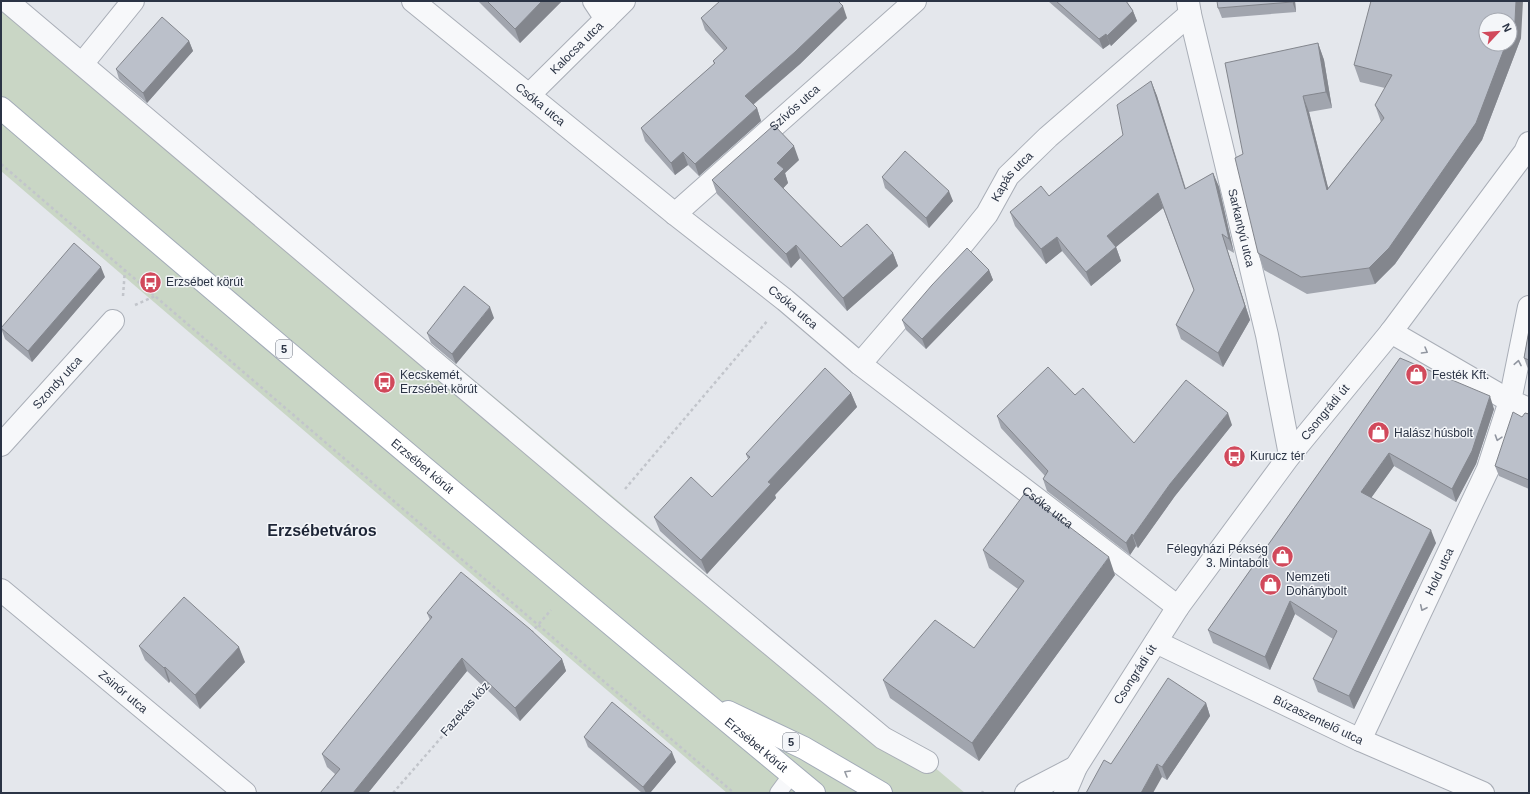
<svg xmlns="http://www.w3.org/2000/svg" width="1530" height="794" font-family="Helvetica,sans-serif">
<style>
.green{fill:#c9d6c5}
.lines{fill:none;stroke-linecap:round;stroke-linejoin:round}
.service-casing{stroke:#a9aeb7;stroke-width:18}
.minor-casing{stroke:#a9aeb7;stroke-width:24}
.tertiary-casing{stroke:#a9aeb7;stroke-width:24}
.primary-casing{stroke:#a3abb8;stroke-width:24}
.path{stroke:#c2c5cb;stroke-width:2.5;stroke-dasharray:3 3;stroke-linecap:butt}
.service{stroke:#f7f8fa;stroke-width:16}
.minor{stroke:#f7f8fa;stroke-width:22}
.tertiary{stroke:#f7f8fa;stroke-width:22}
.primary{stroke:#fff;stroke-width:22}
.wall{fill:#a1a5ae}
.shaded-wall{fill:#83868d}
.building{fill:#bbc0ca;stroke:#83868d}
.oneway{stroke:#9196a0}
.oneway2{stroke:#959aa2}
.labels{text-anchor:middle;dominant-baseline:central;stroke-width:3;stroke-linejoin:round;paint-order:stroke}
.shield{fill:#f4f6f9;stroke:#676e7b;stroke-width:1}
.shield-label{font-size:11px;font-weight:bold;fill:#2b3445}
.street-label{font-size:12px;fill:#2b3445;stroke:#f4f6f9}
.poi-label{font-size:12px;fill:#2b3445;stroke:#f4f6f9;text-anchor:start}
.district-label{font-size:16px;font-weight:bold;fill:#1d2536;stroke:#f4f6f9}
</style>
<rect width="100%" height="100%" fill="#e4e7ec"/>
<path class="green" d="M 1,1 L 20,1 L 541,436 L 965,793 L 727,793 L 1,171 Z"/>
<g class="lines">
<defs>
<path id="service" d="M 778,793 L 792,774"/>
<g id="minor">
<path d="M 7,1 L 608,509 L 883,738 L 927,762"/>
<path id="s1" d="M 413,1 L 675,214 L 785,300 L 860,364 L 1178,607"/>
<path d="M 594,1 L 606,19"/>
<path id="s2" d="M 1188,2 L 1190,14 L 1267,335 L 1290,455"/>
<path d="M 82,64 L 133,1"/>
<path id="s3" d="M 529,95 L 624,1"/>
<path id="s4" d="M 675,214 L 915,1"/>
<path d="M 1391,332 L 1510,401 L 1529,409"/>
<path id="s5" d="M 860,364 L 957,251 L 987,214 L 1008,176 L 1048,137 L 1190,14"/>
<path id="s6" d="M 1,445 L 113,321"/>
<path id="s7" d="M 1,590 L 245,793"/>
<path id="s8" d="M 1156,642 L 1360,740 L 1483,793"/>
<path id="s9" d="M 1360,740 L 1488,469 L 1510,401 L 1529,307"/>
</g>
<g id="tertiary">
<path d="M 1026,793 L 1076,767"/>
<path id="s10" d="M 1065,793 L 1076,767 L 1178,607 L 1290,455 L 1391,332 L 1525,152 L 1529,143"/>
</g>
<g id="primary">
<path id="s11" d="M 1,108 C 270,339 541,567 814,793"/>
<path d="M 728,712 L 804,748 L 881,793"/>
</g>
</defs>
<use href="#service" class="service-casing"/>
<use href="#minor" class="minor-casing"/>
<use href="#tertiary" class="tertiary-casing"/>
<use href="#primary" class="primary-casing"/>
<path class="path" d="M 1,164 L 734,793
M 123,296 L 125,269
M 135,305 L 155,296
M 625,489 L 768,320
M 531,633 L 551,610
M 393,793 L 486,686
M 982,793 L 983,791"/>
<use href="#service" class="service"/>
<use href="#minor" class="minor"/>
<use href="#tertiary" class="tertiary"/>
<use href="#primary" class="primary"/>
</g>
<path class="wall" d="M 478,1 L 562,1 L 520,43 Z
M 1048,1 L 1126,1 L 1133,11 L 1137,21 L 1111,46 L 1110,44 L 1103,49 Z
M 1295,1 L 1296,12 L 1222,18 L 1218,8 Z
M 701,18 L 847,18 L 800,64 L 753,105 L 757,108 L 761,121 L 699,176 L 688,165 L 675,175 L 645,141 L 641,128 L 714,64 L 713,61 L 724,51 L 705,30 Z
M 1521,38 L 1482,140 L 1395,264 L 1375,284 L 1307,294 L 1264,270 L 1258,253 L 1243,154 L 1318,43 L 1324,60 L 1332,108 L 1309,112 L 1328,188 L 1381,122 L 1375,105 L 1385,88 L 1360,82 L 1354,65 Z
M 189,41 L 193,51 L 147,103 L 119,79 L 116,69 Z
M 1151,81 L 1157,96 L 1186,189 L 1213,173 L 1219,187 L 1234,253 L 1227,249 L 1250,320 L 1223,367 L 1181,339 L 1176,325 L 1194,290 L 1163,208 L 1116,247 L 1121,261 L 1091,286 L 1062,251 L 1046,264 L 1015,226 L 1010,212 L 1049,196 L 1123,135 Z
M 799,160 L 785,173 L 788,183 L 783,188 L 841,247 L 893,253 L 898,266 L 847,311 L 800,258 L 791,268 L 717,194 L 712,180 Z
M 882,177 L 953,201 L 929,228 L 885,188 Z
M 989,270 L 993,280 L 926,349 L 906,330 L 902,320 Z
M 105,277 L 32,362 L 5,339 L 1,328 Z
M 494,318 L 456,364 L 431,343 L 427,333 Z
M 1529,330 L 1529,372 L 1524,358 Z
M 1400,358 L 1494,409 L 1476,464 L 1456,502 L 1394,466 L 1371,498 L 1436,543 L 1354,709 L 1318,692 L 1313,679 L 1333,639 L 1295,614 L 1270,670 L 1213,643 L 1208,630 Z
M 851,393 L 857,407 L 775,495 L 776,498 L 707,574 L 660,531 L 654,517 L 712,497 L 748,459 L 746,454 Z
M 1075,395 L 1134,443 L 1232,425 L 1175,496 L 1138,548 L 1136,546 L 1130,555 L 1047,491 L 1043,479 L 1045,476 L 1001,428 L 997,416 Z
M 1529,414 L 1529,489 L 1499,476 L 1495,466 L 1522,417 Z
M 983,550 L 1115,575 L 979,761 L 890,698 L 883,680 L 974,648 L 1018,589 L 989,568 Z
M 427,613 L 562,659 L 566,671 L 520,721 L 467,671 L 368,793 L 320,793 L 335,774 L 327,767 L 322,754 L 430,620 Z
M 139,646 L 245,662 L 200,709 L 170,681 L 169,683 L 145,660 Z
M 1206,703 L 1210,716 L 1167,780 L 1162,777 L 1111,764 Z
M 584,737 L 676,762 L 650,793 L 642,793 L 588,747 Z"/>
<path class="shaded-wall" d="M 542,1 L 562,1 L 520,43 L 515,29 Z
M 1292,1 L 1295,1 L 1296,12 Z
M 1516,1 L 1523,1 L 1521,38 L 1482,140 L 1395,264 L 1375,284 L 1369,268 L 1506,44 L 1510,44 L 1510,35 Z
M 843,6 L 847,18 L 800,64 L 749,108 L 745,96 Z
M 1133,11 L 1137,21 L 1111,46 L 1107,36 Z
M 1106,34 L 1110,44 L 1103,49 L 1099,39 Z
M 189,41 L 193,51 L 147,103 L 143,93 Z
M 1318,43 L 1324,60 L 1332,108 L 1326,92 Z
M 1151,81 L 1157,96 L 1190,204 L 1185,189 Z
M 1303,96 L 1309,112 L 1333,207 L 1327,190 Z
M 757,108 L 761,121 L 699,176 L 695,164 Z
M 794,146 L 799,160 L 785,173 L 788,183 L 779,193 L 774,179 L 777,163 Z
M 683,152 L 688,165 L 675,175 L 671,163 Z
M 1213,173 L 1219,187 L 1234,253 L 1229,239 Z
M 949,191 L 953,201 L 929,228 L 926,218 Z
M 1158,193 L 1163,208 L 1116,247 L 1121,261 L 1091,286 L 1086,272 L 1107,236 Z
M 1222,234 L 1227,249 L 1250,320 L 1223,367 L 1218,353 Z
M 1057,237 L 1062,251 L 1046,264 L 1041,249 Z
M 796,245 L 800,258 L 791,268 L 786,254 Z
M 893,253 L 898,266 L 847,311 L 843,298 Z
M 101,267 L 105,277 L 32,362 L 28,351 Z
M 989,270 L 993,280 L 926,349 L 922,339 Z
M 490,307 L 494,318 L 456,364 L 452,354 Z
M 851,393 L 857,407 L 775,495 L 776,498 L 707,574 L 701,560 L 768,482 Z
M 1490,396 L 1494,409 L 1476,464 L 1456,502 L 1452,489 Z
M 1228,413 L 1232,425 L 1175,496 L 1138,548 L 1133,536 L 1170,484 Z
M 1389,453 L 1394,466 L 1366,505 L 1361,492 Z
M 1431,530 L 1436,543 L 1354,709 L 1349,696 Z
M 1132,534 L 1136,546 L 1130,555 L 1126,543 Z
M 1109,557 L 1115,575 L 979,761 L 972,743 Z
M 1290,601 L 1295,614 L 1270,670 L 1265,657 Z
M 239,647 L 245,662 L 200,709 L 195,695 Z
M 462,658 L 467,671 L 368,793 L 353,793 Z
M 562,659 L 566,671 L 520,721 L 515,708 Z
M 165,667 L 170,681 L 169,683 L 164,668 Z
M 1206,703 L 1210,716 L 1167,780 L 1162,767 Z
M 672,752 L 676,762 L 650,793 L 646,793 L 643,787 Z
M 1157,764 L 1162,777 L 1153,793 L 1141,793 Z"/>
<path class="building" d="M 487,1 L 542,1 L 515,29 Z
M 720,1 L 838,1 L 843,6 L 795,52 L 745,96 L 757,108 L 695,164 L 683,152 L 671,163 L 641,128 L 715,63 L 713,61 L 727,48 L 701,18 Z
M 1056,1 L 1126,1 L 1133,11 L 1107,36 L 1106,34 L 1099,39 Z
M 1217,1 L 1292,1 L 1292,2 L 1218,8 Z
M 1371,1 L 1516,1 L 1515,21 L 1510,35 L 1510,20 L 1486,20 L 1486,44 L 1506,44 L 1476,123 L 1389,248 L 1369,268 L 1301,277 L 1258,253 L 1235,158 L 1243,154 L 1225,63 L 1318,43 L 1326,92 L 1303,96 L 1327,190 L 1384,118 L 1375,105 L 1392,75 L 1354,65 Z
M 162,17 L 189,41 L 143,93 L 116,69 Z
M 1151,81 L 1185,189 L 1213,173 L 1229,239 L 1222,234 L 1245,306 L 1218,353 L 1176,325 L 1194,290 L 1158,193 L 1107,236 L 1116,247 L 1086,272 L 1057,237 L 1041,249 L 1010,212 L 1041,186 L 1049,196 L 1123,135 L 1117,105 Z
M 774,125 L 794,146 L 777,163 L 784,169 L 774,179 L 841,247 L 867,224 L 893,253 L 843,298 L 796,245 L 786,254 L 712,180 Z
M 905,151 L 949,191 L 926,218 L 882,177 Z
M 74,243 L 101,267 L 28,351 L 1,328 Z
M 967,248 L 989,270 L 922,339 L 902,320 L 932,285 Z
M 464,286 L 490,307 L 452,354 L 427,333 Z
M 1529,330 L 1529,360 L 1524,358 Z
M 1400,358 L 1490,396 L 1472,451 L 1452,489 L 1389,453 L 1361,492 L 1431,530 L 1349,696 L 1313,679 L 1337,631 L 1290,601 L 1265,657 L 1208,630 Z
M 1048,367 L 1075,395 L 1083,388 L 1134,443 L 1186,380 L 1228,413 L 1170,484 L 1133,536 L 1132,534 L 1126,543 L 1043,479 L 1048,471 L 997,416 Z
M 825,368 L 851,393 L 768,482 L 771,484 L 701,560 L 654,517 L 691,477 L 712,497 L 750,457 L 746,454 Z
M 1513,412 L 1522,417 L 1525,413 L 1529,414 L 1529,480 L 1495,466 Z
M 1025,493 L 1109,557 L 972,743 L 883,680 L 935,620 L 974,648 L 1024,581 L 983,550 Z
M 461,572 L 530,629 L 562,659 L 515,708 L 462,658 L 353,793 L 320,793 L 340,769 L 322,754 L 432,617 L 427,613 Z
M 184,597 L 239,647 L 195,695 L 165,667 L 164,668 L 139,646 Z
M 1168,678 L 1206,703 L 1162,767 L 1157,764 L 1141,793 L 1086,793 L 1104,760 L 1111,764 Z
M 612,702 L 672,752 L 643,787 L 584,737 Z"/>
<defs><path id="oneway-chevron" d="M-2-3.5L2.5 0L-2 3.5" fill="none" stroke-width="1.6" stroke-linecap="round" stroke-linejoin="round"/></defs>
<g class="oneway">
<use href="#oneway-chevron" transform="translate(1425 351) rotate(30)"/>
<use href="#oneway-chevron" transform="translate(1518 363) rotate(-79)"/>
<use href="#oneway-chevron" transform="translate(1498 438) rotate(108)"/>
<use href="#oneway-chevron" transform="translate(1423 608) rotate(115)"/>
</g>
<use class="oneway2" href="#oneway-chevron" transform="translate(847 773) rotate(-150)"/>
<defs>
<symbol id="bus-disc" viewBox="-11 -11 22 22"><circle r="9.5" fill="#d1495b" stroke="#f4f6f9"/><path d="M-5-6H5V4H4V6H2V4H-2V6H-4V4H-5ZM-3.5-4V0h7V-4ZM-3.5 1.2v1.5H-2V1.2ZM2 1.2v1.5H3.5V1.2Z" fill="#fff"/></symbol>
<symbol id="shop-disc" viewBox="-11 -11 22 22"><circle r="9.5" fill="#d1495b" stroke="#f4f6f9"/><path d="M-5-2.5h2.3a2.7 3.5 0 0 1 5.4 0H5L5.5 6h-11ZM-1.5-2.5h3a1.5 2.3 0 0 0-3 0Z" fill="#fff"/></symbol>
</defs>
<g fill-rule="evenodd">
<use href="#bus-disc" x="138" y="270" width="25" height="25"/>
<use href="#shop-disc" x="1404" y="362" width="25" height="25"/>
<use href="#bus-disc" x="372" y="370" width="25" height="25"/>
<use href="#shop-disc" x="1366" y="420" width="25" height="25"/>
<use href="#bus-disc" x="1222" y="444" width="25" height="25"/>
<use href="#shop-disc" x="1270" y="544" width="25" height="25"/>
<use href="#shop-disc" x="1258" y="572" width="25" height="25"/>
</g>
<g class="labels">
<g class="shield">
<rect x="276" y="340" width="16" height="18" rx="3"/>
<rect x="783" y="733" width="16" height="18" rx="3"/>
</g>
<g class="shield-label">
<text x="284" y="349">5</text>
<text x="791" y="742">5</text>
</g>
<g class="street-label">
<text stroke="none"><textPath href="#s3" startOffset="67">Kalocsa utca</textPath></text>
<text stroke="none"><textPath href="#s1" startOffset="164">Csóka utca</textPath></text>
<text stroke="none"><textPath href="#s4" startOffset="160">Szívós utca</textPath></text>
<text stroke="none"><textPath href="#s5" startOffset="242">Kapás utca</textPath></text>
<text stroke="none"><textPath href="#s2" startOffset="232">Sarkantyú utca</textPath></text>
<text stroke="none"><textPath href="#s1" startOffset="488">Csóka utca</textPath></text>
<text stroke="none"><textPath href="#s6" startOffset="84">Szondy utca</textPath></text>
<text stroke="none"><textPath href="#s10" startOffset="462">Csongrádi út</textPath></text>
<text stroke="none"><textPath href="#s11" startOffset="553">Erzsébet körút</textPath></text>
<text stroke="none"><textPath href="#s1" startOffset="812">Csóka utca</textPath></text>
<text stroke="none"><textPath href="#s9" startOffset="186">Hold utca</textPath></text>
<text stroke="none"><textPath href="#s10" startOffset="138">Csongrádi út</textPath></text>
<text stroke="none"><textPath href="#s7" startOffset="159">Zsinór utca</textPath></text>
<text transform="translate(465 709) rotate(-49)">Fazekas köz</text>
<text stroke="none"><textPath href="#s8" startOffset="180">Búzaszentelő utca</textPath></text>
<text stroke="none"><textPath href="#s11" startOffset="988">Erzsébet körút</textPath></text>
</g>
<g class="poi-label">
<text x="166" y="282">Erzsébet körút</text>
<text x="400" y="375">Kecskemét,<tspan x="400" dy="14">Erzsébet körút</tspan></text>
<text x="1432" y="375">Festék Kft.</text>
<text x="1394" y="433">Halász húsbolt</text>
<text x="1250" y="456">Kurucz tér</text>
<text x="1268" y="549" text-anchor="end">Félegyházi Pékség<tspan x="1268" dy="14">3. Mintabolt</tspan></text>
<text x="1286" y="577">Nemzeti<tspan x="1286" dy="14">Dohánybolt</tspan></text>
</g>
<g class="district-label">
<text x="322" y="530">Erzsébetváros</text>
</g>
</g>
<rect width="1530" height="794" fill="none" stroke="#2b3445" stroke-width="4"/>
<g transform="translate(1498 32) rotate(64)"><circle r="19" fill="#f4f6f9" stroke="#a4a8b1"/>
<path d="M0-3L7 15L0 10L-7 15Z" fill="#d1495b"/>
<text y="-6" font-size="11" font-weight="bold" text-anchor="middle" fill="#2b3445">N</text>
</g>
</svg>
